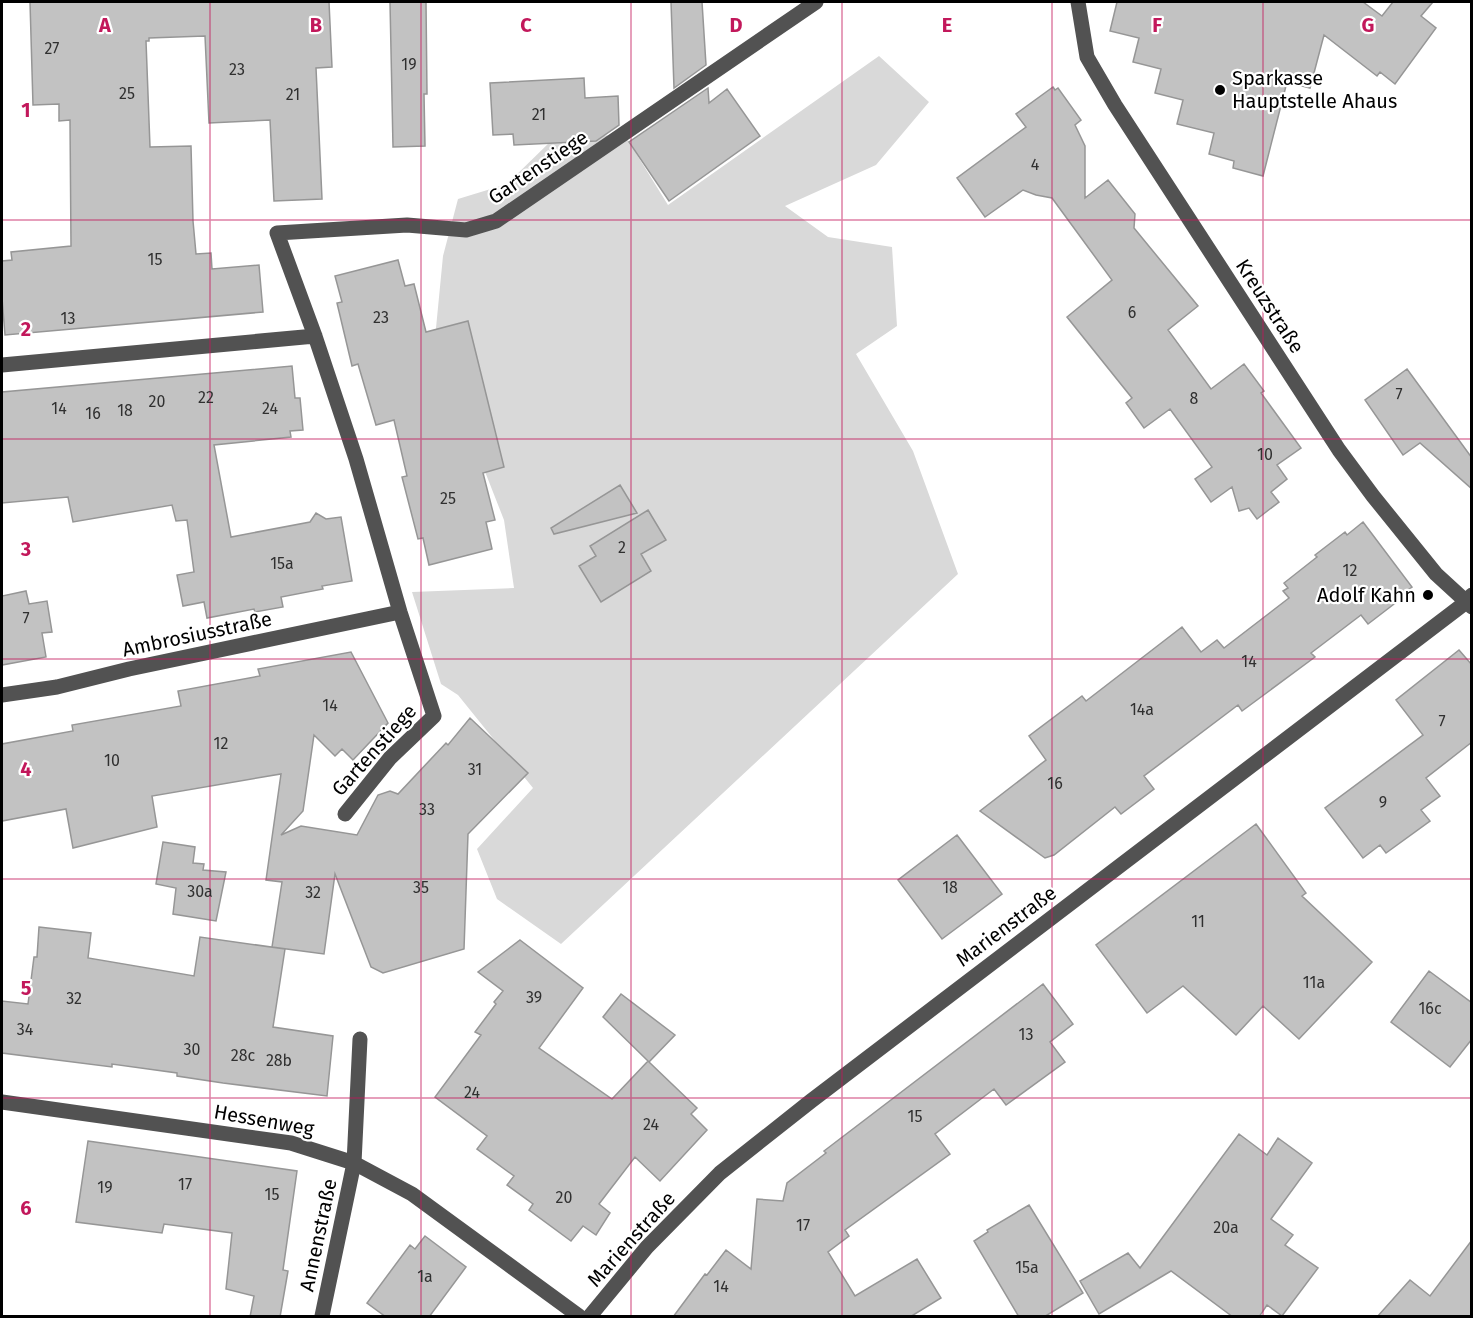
<svg xmlns="http://www.w3.org/2000/svg" width="1473" height="1318" font-family="'Fira Sans',sans-serif">
<style>
.green{fill:#d9d9d9}
.building{fill:#c2c2c2;stroke:#969696;stroke-width:1.5}
.lines{fill:none;stroke-linecap:round;stroke-linejoin:round}
.minor{stroke:#525252;stroke-width:15}
.grid{fill:none;stroke:#c2185b;stroke-width:1.5;stroke-opacity:0.55}
.poi-dot{fill:#000;stroke:#fff;stroke-width:2}
.labels{text-anchor:middle;dominant-baseline:central;stroke-width:4.5;stroke-linejoin:round;paint-order:stroke}
.number-label{font-size:16px;fill:#303030}
.poi-label{font-size:20px;fill:#000;stroke:#fff;text-anchor:start}
.street-label{font-size:20px;fill:#000;stroke:#fff}
.grid-label{font-size:20px;text-anchor:middle;font-weight:bold;fill:#c2185b;stroke:#fff;stroke-width:4.5;stroke-linejoin:round;paint-order:stroke}
</style>
<rect width="100%" height="100%" fill="#fff"/>
<path class="green" d="M 879,56 L 929,102 L 876,165 L 785,206 L 828,237 L 892,247 L 897,326 L 856,354 L 913,451 L 958,574 L 561,944 L 497,899 L 477,849 L 533,788 L 458,695 L 441,684 L 412,592 L 514,588 L 504,520 L 460,408 L 436,328 L 443,256 L 458,199 L 507,184 L 552,140 L 624,134 L 668,205 Z"/>
<path class="building" d="M 30,2 L 329,2 L 332,67 L 316,68 L 322,199 L 274,201 L 270,120 L 209,123 L 205,36 L 149,38 L 149,41 L 146,41 L 150,147 L 191,146 L 193,221 L 196,254 L 211,253 L 212,269 L 259,265 L 263,312 L 5,335 L 2,298 L 2,261 L 12,260 L 11,252 L 71,246 L 70,120 L 59,121 L 59,104 L 33,105 Z
M 390,2 L 426,2 L 427,94 L 424,94 L 425,146 L 393,147 Z
M 671,2 L 702,2 L 706,65 L 674,88 Z
M 1117,2 L 1363,2 L 1382,16 L 1393,2 L 1433,2 L 1421,16 L 1436,28 L 1395,84 L 1380,72 L 1377,76 L 1324,35 L 1310,88 L 1287,82 L 1263,176 L 1233,168 L 1234,161 L 1209,154 L 1214,133 L 1177,124 L 1183,100 L 1155,93 L 1161,69 L 1133,62 L 1139,38 L 1110,31 Z
M 584,78 L 585,98 L 618,96 L 619,125 L 596,141 L 514,145 L 513,134 L 493,135 L 490,83 Z
M 1053,87 L 1055,90 L 1058,88 L 1081,120 L 1075,125 L 1085,146 L 1085,198 L 1108,180 L 1135,214 L 1134,228 L 1198,306 L 1168,330 L 1211,389 L 1244,364 L 1264,391 L 1261,393 L 1301,448 L 1277,465 L 1287,479 L 1271,492 L 1279,502 L 1257,519 L 1249,508 L 1239,511 L 1232,487 L 1211,502 L 1195,479 L 1212,467 L 1170,409 L 1144,428 L 1126,403 L 1132,398 L 1067,317 L 1112,280 L 1052,198 L 1036,195 L 1023,190 L 985,217 L 957,178 L 1026,127 L 1016,114 Z
M 708,88 L 709,103 L 727,89 L 760,136 L 669,201 L 629,142 Z
M 398,260 L 405,286 L 414,284 L 426,332 L 468,321 L 504,467 L 483,473 L 495,520 L 486,522 L 492,549 L 429,565 L 423,538 L 418,539 L 402,477 L 407,476 L 394,420 L 376,425 L 358,364 L 352,366 L 337,303 L 342,302 L 335,276 Z
M 292,366 L 295,398 L 300,398 L 303,430 L 290,431 L 291,437 L 214,445 L 231,537 L 310,522 L 316,513 L 326,519 L 341,517 L 352,581 L 322,586 L 323,589 L 281,597 L 283,607 L 255,612 L 254,609 L 207,618 L 204,602 L 183,606 L 177,575 L 194,572 L 187,520 L 176,521 L 172,505 L 73,522 L 68,497 L 2,503 L 2,392 Z
M 1407,369 L 1472,458 L 1472,489 L 1420,443 L 1403,455 L 1365,400 Z
M 620,485 L 637,513 L 554,534 L 551,528 Z
M 648,510 L 666,540 L 641,554 L 651,571 L 601,602 L 579,566 L 596,556 L 590,546 Z
M 1363,522 L 1412,587 L 1396,599 L 1398,601 L 1368,624 L 1361,615 L 1311,653 L 1315,657 L 1242,711 L 1238,705 L 1144,776 L 1154,789 L 1121,814 L 1115,807 L 1054,855 L 1045,858 L 980,811 L 1046,760 L 1029,736 L 1082,696 L 1086,701 L 1182,627 L 1201,652 L 1217,640 L 1224,648 L 1289,598 L 1283,591 L 1288,588 L 1284,583 L 1317,557 L 1315,555 L 1345,532 L 1347,535 Z
M 26,591 L 29,604 L 47,601 L 52,632 L 42,633 L 46,657 L 2,665 L 2,596 Z
M 1459,650 L 1472,665 L 1472,742 L 1426,778 L 1440,796 L 1421,810 L 1430,821 L 1386,853 L 1380,845 L 1363,858 L 1325,808 L 1423,735 L 1396,700 Z
M 351,652 L 388,723 L 353,760 L 342,749 L 335,756 L 314,735 L 303,811 L 281,835 L 301,826 L 357,835 L 378,795 L 390,791 L 398,794 L 446,743 L 448,745 L 470,718 L 528,773 L 468,834 L 464,949 L 383,973 L 371,967 L 335,874 L 324,954 L 272,947 L 282,882 L 266,880 L 281,774 L 152,796 L 157,827 L 73,848 L 66,809 L 2,821 L 2,744 L 73,731 L 72,725 L 181,706 L 178,691 L 260,676 L 258,669 Z
M 1256,824 L 1306,893 L 1302,896 L 1372,962 L 1299,1039 L 1263,1006 L 1236,1035 L 1183,986 L 1147,1013 L 1096,945 Z
M 957,835 L 1002,894 L 942,939 L 898,880 Z
M 163,842 L 195,847 L 193,863 L 204,864 L 203,870 L 226,872 L 216,921 L 173,914 L 176,888 L 156,884 Z
M 39,927 L 91,933 L 88,958 L 194,976 L 200,937 L 285,949 L 273,1027 L 333,1036 L 327,1096 L 223,1083 L 177,1076 L 177,1073 L 112,1064 L 112,1067 L 2,1053 L 2,1001 L 28,1004 L 34,957 L 37,957 Z
M 520,940 L 583,988 L 539,1048 L 612,1099 L 648,1061 L 603,1017 L 621,994 L 675,1035 L 649,1062 L 697,1108 L 691,1114 L 707,1130 L 660,1181 L 635,1157 L 599,1204 L 610,1213 L 596,1235 L 583,1226 L 571,1241 L 529,1210 L 533,1204 L 507,1185 L 514,1176 L 477,1149 L 487,1136 L 435,1097 L 481,1035 L 475,1032 L 496,1004 L 494,1002 L 503,991 L 478,972 Z
M 1429,971 L 1472,1003 L 1472,1039 L 1450,1067 L 1391,1022 Z
M 1043,984 L 1073,1024 L 1050,1042 L 1065,1062 L 1006,1105 L 994,1089 L 935,1134 L 950,1154 L 845,1230 L 849,1236 L 828,1252 L 855,1296 L 917,1259 L 941,1298 L 910,1317 L 673,1317 L 705,1274 L 707,1275 L 726,1250 L 751,1269 L 757,1199 L 783,1201 L 787,1183 L 826,1153 L 824,1151 Z
M 1239,1134 L 1267,1155 L 1278,1138 L 1312,1163 L 1271,1219 L 1293,1235 L 1285,1245 L 1318,1268 L 1282,1316 L 1267,1305 L 1259,1317 L 1233,1317 L 1171,1271 L 1099,1314 L 1080,1281 L 1128,1253 L 1140,1268 Z
M 88,1141 L 297,1171 L 283,1270 L 288,1271 L 280,1317 L 250,1317 L 254,1296 L 226,1289 L 232,1233 L 164,1224 L 162,1233 L 76,1222 Z
M 1029,1205 L 1083,1293 L 1044,1317 L 1019,1317 L 974,1241 L 988,1232 L 987,1230 Z
M 425,1236 L 466,1267 L 429,1317 L 386,1317 L 367,1303 L 410,1245 L 415,1249 Z
M 1472,1240 L 1472,1317 L 1377,1317 L 1410,1280 L 1430,1296 Z"/>
<g class="lines">
<path class="minor" d="M 1078,2 L 1087,57 L 1115,105 L 1339,450 L 1373,496 L 1436,574 L 1472,607
M 2,365 L 315,336
M 2,695 L 57,687 L 129,669 L 400,612
M 345,814 L 390,758 L 434,716 L 400,612 L 356,459 L 315,336 L 277,233 L 407,225 L 466,230 L 496,221 L 816,2
M 2,1102 L 291,1143 L 354,1163 L 412,1194 L 579,1316
M 322,1316 L 354,1163 L 360,1039
M 590,1316 L 647,1247 L 720,1173 L 811,1101 L 1465,603 L 1472,595"/>
</g>
<path class="grid" d="M 210,2 L 210,1316M 421,2 L 421,1316M 631,2 L 631,1316M 842,2 L 842,1316M 1052,2 L 1052,1316M 1263,2 L 1263,1316M 2,220 L 1472,220M 2,439 L 1472,439M 2,659 L 1472,659M 2,879 L 1472,879M 2,1098 L 1472,1098"/>
<g class="poi-dot">
<circle cx="1220" cy="90" r="6"/>
<circle cx="1428" cy="595" r="6"/>
</g>
<g class="labels">
<g class="number-label">
<text x="52" y="48">27</text>
<text x="409" y="64">19</text>
<text x="237" y="69">23</text>
<text x="127" y="93">25</text>
<text x="293" y="94">21</text>
<text x="539" y="114">21</text>
<text x="1035" y="164">4</text>
<text x="155" y="259">15</text>
<text x="1132" y="312">6</text>
<text x="381" y="317">23</text>
<text x="68" y="318">13</text>
<text x="1399" y="394">7</text>
<text x="206" y="397">22</text>
<text x="1194" y="398">8</text>
<text x="157" y="401">20</text>
<text x="59" y="408">14</text>
<text x="270" y="408">24</text>
<text x="125" y="410">18</text>
<text x="93" y="413">16</text>
<text x="1265" y="454">10</text>
<text x="448" y="498">25</text>
<text x="622" y="547">2</text>
<text x="282" y="563">15a</text>
<text x="1350" y="570">12</text>
<text x="26" y="618">7</text>
<text x="1249" y="661">14</text>
<text x="330" y="705">14</text>
<text x="1142" y="709">14a</text>
<text x="1442" y="721">7</text>
<text x="221" y="743">12</text>
<text x="112" y="760">10</text>
<text x="475" y="769">31</text>
<text x="1055" y="783">16</text>
<text x="1383" y="802">9</text>
<text x="427" y="809">33</text>
<text x="421" y="887">35</text>
<text x="950" y="887">18</text>
<text x="200" y="891">30a</text>
<text x="313" y="892">32</text>
<text x="1198" y="921">11</text>
<text x="1314" y="982">11a</text>
<text x="534" y="997">39</text>
<text x="74" y="998">32</text>
<text x="1430" y="1008">16c</text>
<text x="25" y="1029">34</text>
<text x="1026" y="1034">13</text>
<text x="192" y="1049">30</text>
<text x="243" y="1055">28c</text>
<text x="279" y="1060">28b</text>
<text x="472" y="1092">24</text>
<text x="915" y="1116">15</text>
<text x="651" y="1124">24</text>
<text x="185" y="1184">17</text>
<text x="105" y="1187">19</text>
<text x="272" y="1194">15</text>
<text x="564" y="1197">20</text>
<text x="803" y="1225">17</text>
<text x="1226" y="1227">20a</text>
<text x="1027" y="1267">15a</text>
<text x="425" y="1276">1a</text>
<text x="721" y="1286">14</text>
</g>
<g class="poi-label">
<text x="1232" y="78">Sparkasse<tspan x="1232" dy="23">Hauptstelle Ahaus</tspan></text>
<text x="1416" y="595" text-anchor="end">Adolf Kahn</text>
</g>
<g class="street-label">
<text transform="translate(538 167) rotate(-34)">Gartenstiege</text>
<text transform="translate(1270 306) rotate(57)">Kreuzstraße</text>
<text transform="translate(197 634) rotate(-12)">Ambrosiusstraße</text>
<text transform="translate(374 750) rotate(-48)">Gartenstiege</text>
<text transform="translate(1006 926) rotate(-37)">Marienstraße</text>
<text transform="translate(264 1120) rotate(10)">Hessenweg</text>
<text transform="translate(318 1235) rotate(-78)">Annenstraße</text>
<text transform="translate(631 1239) rotate(-48)">Marienstraße</text>
</g>
</g>
<g class="grid-label">
<text x="105" y="32">A</text>
<text x="316" y="32">B</text>
<text x="526" y="32">C</text>
<text x="736" y="32">D</text>
<text x="947" y="32">E</text>
<text x="1157" y="32">F</text>
<text x="1368" y="32">G</text>
<text x="26" y="117">1</text>
<text x="26" y="336">2</text>
<text x="26" y="556">3</text>
<text x="26" y="776">4</text>
<text x="26" y="995">5</text>
<text x="26" y="1215">6</text>
</g>
<rect width="1473" height="1318" fill="none" stroke="#000000" stroke-width="6"/>
</svg>
